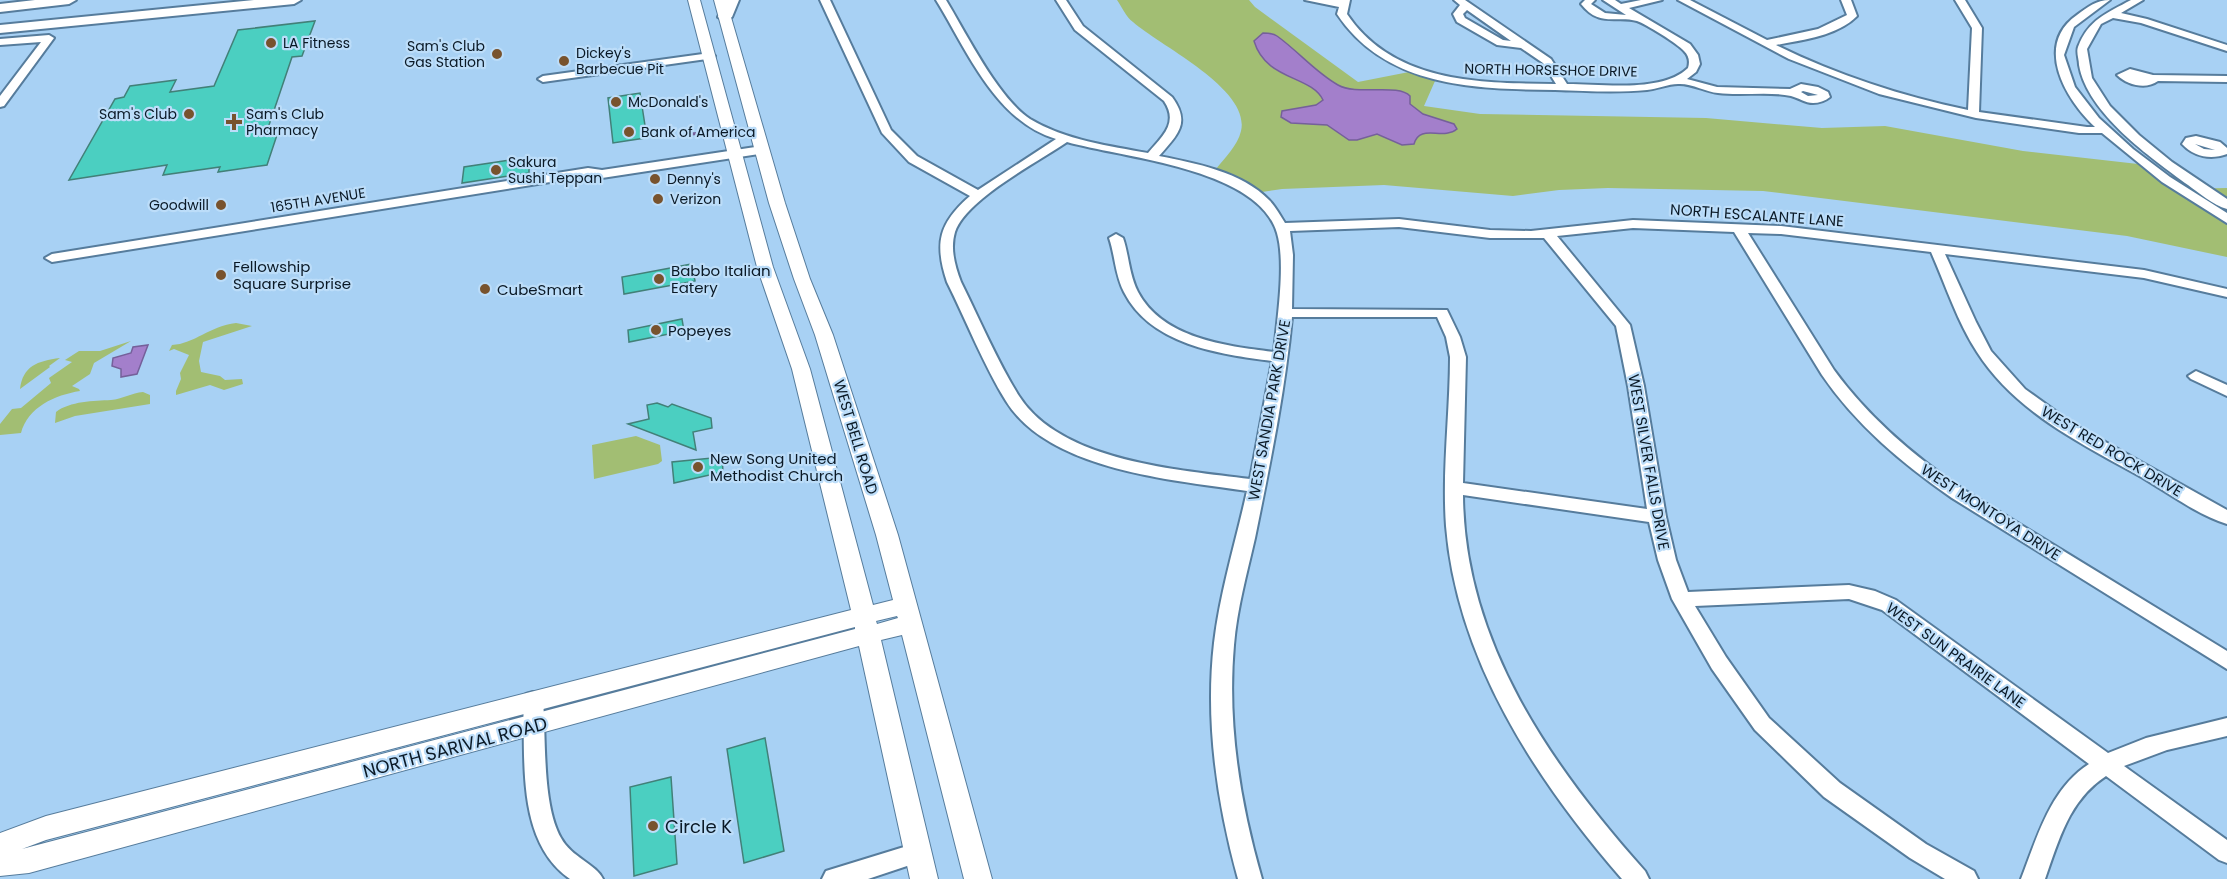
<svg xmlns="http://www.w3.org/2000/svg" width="2227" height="879" font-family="Poppins,sans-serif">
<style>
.green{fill:#a2be73}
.water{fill:#a37fcb;stroke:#75609a;stroke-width:1.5}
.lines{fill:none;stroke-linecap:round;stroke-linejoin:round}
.stream{stroke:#75609a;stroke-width:3}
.building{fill:#4bcfc1;stroke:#428078;stroke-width:1.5}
.minor-casing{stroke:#567c9c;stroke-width:4}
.major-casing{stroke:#567c9c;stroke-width:2}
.highway-casing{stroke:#567c9c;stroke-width:4}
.minor{fill:#fff;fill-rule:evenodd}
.major{fill:#fff;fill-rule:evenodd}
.highway{fill:#fff;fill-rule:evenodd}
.poi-dot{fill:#78532e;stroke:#bcddf9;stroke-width:2}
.labels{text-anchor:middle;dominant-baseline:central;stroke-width:4.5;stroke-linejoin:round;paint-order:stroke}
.far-poi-label{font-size:14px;fill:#0a1926;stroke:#bcddf9;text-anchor:start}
.far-street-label{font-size:14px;fill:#0a1926;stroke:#bcddf9}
.street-label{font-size:15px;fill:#0a1926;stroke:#bcddf9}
.poi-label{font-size:15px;fill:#0a1926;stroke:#bcddf9;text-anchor:start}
.near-street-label{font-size:18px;fill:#0a1926;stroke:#bcddf9}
.near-poi-label{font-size:18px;fill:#0a1926;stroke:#bcddf9;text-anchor:start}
</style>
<rect width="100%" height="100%" fill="#a8d1f4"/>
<path class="green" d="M 1117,0 L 1249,0 L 1255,7 L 1358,82 L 1409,72 L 1435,81 L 1424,106 L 1480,114 L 1706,118 L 1822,128 L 1885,126 L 2023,151 L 2138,164 L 2174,189 L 2227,188 L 2227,257 L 2127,236 L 1763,191 L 1608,188 L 1559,190 L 1513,196 L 1384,185 L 1282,189 L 1262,192 L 1216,169 C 1224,159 1238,145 1241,131 C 1251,89 1160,46 1133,22 C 1126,17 1122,7 1117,0 Z
M 236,323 L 252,326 L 203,342 L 199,361 L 201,372 L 220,376 L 225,380 L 242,379 L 243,384 L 224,390 L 210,385 L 176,395 L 176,391 L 181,379 L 180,373 L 189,355 L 174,349 L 169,351 L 172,345 C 194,344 210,326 236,323 Z
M 131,341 L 94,363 L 90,374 L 72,386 L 79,389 L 80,391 C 55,395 28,407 21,433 L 0,435 L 0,424 L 12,409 L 21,408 L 51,383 L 49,378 L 72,362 L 65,360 L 79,351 L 100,351 Z
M 60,358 L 49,366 L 50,367 L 20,389 C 23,366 37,361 60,358 Z
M 143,392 L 150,395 L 150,404 L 75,416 L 55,423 L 56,412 C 70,401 94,401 111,400 C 122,399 132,393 143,392 Z
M 636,436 L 660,445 L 662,461 L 658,464 L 594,479 L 592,445 Z"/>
<path class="water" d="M 1263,33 C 1268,33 1273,33 1277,36 C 1298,51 1315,72 1338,85 C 1357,96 1398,83 1410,96 L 1410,104 L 1423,114 L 1454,124 L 1457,129 C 1443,141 1420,123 1414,144 L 1402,145 L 1377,134 L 1357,140 L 1349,140 L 1327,125 L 1291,123 L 1281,117 L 1282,111 L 1316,105 L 1323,100 C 1311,75 1266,81 1254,41 Z
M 148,345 L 137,374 L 121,377 L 121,369 L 112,366 L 113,358 L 131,353 L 133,347 Z"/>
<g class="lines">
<path class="stream" d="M 692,134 L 710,132"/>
</g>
<path class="building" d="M 315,21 L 302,56 L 292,57 L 267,131 L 279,129 L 267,165 L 218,172 L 220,167 L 163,175 L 167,165 L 69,180 L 115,99 L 124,97 L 130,86 L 176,80 L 170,92 L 214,86 L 238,30 Z
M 640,93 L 646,132 L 645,138 L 613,143 L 608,98 Z
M 529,157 L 529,173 L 462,183 L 464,167 Z
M 692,264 L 695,281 L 624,294 L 622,277 Z
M 682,319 L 684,331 L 629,342 L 628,330 Z
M 657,403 L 668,407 L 672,404 L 711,418 L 712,428 L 693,432 L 696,450 L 628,424 L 649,419 L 647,405 Z
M 722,457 L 723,472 L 674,483 L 672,462 Z
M 765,738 L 784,851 L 744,863 L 727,749 Z
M 671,777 L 677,864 L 634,876 L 630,787 Z"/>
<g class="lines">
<defs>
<path id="minor" d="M 820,0 L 830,0 L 891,130 L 917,156 L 978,190 L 1056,139 C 995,121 967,50 936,0 L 946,0 C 966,33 998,98 1030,119 C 1065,140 1109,146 1148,153 C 1162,137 1179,123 1164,101 L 1075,30 L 1056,0 L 1066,0 L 1083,26 L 1172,97 C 1191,123 1178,134 1159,156 C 1195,163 1242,172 1269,200 C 1275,206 1280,215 1285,223 L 1399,219 L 1490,230 L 1531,231 L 1633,220 L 1781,226 L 2144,270 L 2227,289 L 2227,297 L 2144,278 L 1945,254 L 1976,322 L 1991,351 L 2025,389 L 2075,425 L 2227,510 L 2227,524 C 2200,516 2168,493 2143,478 C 2082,444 2015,412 1977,352 C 1957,321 1946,286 1931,252 L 1781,234 L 1748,233 L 1834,370 C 1869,418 1915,457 1964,490 L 2227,651 L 2227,669 L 1952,498 C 1903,464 1856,425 1822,375 L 1734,232 L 1633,228 L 1557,236 L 1630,325 L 1644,386 L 1666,517 L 1676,560 L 1688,592 L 1849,585 L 1875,591 L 1896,600 L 2108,753 L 2146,738 L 2227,718 L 2227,736 L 2167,750 L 2124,766 L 2227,840 L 2227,863 L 2219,860 L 2106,776 C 2069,800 2059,840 2045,879 L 2021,879 C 2037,838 2050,789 2089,764 L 1882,610 L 1849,599 L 1695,606 L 1726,657 L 1769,718 L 1840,783 L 1926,844 L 1974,871 L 1978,879 L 1945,879 L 1910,858 L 1824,797 L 1755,730 L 1712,669 L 1672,599 L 1658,560 L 1649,522 L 1463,495 C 1464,642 1551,766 1645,871 L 1649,879 L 1622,879 C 1536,780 1457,660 1446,526 C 1442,470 1450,413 1450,357 L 1446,337 L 1437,317 L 1292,317 C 1285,392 1270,464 1255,538 C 1247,573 1237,609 1234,645 C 1227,724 1240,803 1262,879 L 1238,879 C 1217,803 1205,722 1214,643 C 1220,592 1236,541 1247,491 C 1174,480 1049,471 1006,401 C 984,366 966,320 947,282 C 934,243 939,223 970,196 L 909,162 L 882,133 ZM 1067,142 C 1123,158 1258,168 1277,233 C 1286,263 1277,320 1274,352 C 1227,346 1163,339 1138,292 C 1129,275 1129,255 1123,238 L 1116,234 L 1109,238 C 1115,255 1115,275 1124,292 C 1151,345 1219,354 1272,361 L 1250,479 C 1180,470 1061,462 1019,396 C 998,363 979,318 961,282 C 955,266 950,249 955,232 C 966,199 1038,162 1067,142 ZM 1399,227 L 1490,238 L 1544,238 L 1616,326 L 1628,386 L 1647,509 L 1463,483 L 1466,357 L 1460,337 L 1447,310 L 1292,309 L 1293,255 L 1290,231 Z
M 1305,0 L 1350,0 L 1347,14 C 1394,84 1482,83 1556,84 L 1543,63 L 1521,48 L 1497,45 L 1457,22 L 1453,14 L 1460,5 L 1454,0 L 1465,0 L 1551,59 L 1567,84 C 1602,84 1662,93 1688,68 C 1690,61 1689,56 1684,51 C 1678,44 1646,24 1637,21 C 1616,15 1600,28 1581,4 L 1585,0 L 1595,0 L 1591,4 L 1605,13 L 1626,15 L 1603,0 L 1615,0 L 1621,4 L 1641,0 L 1662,0 L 1629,8 L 1690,44 L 1698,55 L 1700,64 L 1696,72 L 1687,79 L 1717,87 L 1790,89 L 1801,84 L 1818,87 L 1828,92 L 1830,97 C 1825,101 1819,103 1813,103 C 1805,103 1799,98 1791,96 C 1768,91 1742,96 1718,93 C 1706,92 1691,83 1678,84 C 1668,84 1657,89 1647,90 C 1617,93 1586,91 1555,90 C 1476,89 1386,88 1337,14 L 1339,7 ZM 1467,10 L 1511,41 L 1503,40 L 1465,18 L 1463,14 ZM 1803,91 L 1818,95 L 1808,96 L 1801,92 Z
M 1678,0 L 1690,0 L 1767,40 L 1818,29 L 1847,15 L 1841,0 L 1851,0 L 1857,16 C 1837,36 1803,40 1776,45 C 1837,75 1901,96 1968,110 L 1972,28 L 1955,0 L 1965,0 L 1982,28 L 1979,112 L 2087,127 L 2095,127 C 2065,99 2034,45 2077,15 C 2088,7 2096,0 2110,0 L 2074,27 L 2064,55 L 2075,87 L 2099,118 L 2133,149 L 2170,177 L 2227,213 L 2227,223 L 2162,182 L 2102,133 L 2079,133 L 1976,118 L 1879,94 L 1789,59 Z
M 2131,0 L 2143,0 L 2121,13 L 2147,19 L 2227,45 L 2227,51 L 2141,23 L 2113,18 L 2101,24 L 2087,49 L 2092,78 L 2110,106 L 2139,135 L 2172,162 L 2227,199 L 2227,209 C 2213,205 2199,193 2188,185 C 2151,158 2087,113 2079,65 C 2079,59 2076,52 2078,47 C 2088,20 2107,13 2131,0 Z
M 49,35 L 54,38 L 4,106 L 0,107 L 0,96 L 41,42 L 0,45 L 0,39 Z
M 710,53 L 715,56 L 714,58 L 543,82 L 538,79 L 543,76 Z
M 2130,69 L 2153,75 L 2227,76 L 2227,82 L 2158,81 C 2146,90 2127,85 2117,75 Z
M 2196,136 L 2220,142 L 2227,148 L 2227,154 C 2211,160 2194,157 2182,144 L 2186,138 ZM 2195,144 L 2215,150 L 2204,149 Z
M 762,146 L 766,147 L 766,153 L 602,178 L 588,176 L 52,262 L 45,258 L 52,254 L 588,168 L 602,170 Z
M 2196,371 L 2227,385 L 2227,396 L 2191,379 L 2188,376 Z
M 533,692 L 540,694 L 543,700 C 546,738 542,805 561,838 C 571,857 596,864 603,879 L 570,879 C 515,841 526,758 523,700 L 526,694 Z
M 917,843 L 925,846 L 928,853 L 925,860 L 868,879 L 822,879 L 826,871 Z"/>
<path id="major" d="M 688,0 L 700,0 L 773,267 L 810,369 L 873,605 L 893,600 L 876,535 L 815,335 L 794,279 L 769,203 L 714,0 L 726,0 L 785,203 L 810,279 L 833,335 L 898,535 L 992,879 L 964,879 L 902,635 L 881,640 L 938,879 L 910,879 L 859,646 L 29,873 L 0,876 L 0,833 L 46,816 L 851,610 L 792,369 L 757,267 ZM 897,616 L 898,618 L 877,624 L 876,621 ZM 855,627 L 855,629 L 22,849 L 46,840 Z"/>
<path id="highway" d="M 35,0 L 76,0 L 69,4 L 0,12 L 0,4 Z
M 254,0 L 301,0 L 294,4 L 0,33 L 0,25 Z
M 725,0 L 739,0 L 732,17 L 725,21 L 718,17 Z"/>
</defs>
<use href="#minor" class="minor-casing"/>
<use href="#major" class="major-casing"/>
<use href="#highway" class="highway-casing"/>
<use href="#minor" class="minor"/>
<use href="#major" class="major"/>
<use href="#highway" class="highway"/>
</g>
<g class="poi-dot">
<circle cx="271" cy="43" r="6"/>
<circle cx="497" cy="54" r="6"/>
<circle cx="564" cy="61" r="6"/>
<circle cx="616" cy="102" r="6"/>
<circle cx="189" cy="114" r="6"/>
<path d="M231 113h6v6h6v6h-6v6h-6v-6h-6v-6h6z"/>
<circle cx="629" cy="132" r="6"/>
<circle cx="496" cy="170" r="6"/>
<circle cx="655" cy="179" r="6"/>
<circle cx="658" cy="199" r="6"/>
<circle cx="221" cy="205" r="6"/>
<circle cx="221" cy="275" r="6"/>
<circle cx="659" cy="279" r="6"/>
<circle cx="485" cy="289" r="6"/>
<circle cx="656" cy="330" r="6"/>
<circle cx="698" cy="467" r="6"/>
<circle cx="653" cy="826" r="6"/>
</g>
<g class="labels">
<g class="far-poi-label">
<text x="283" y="43">LA Fitness</text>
<text x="485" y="46" text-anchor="end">Sam's Club<tspan x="485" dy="16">Gas Station</tspan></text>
<text x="576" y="53">Dickey's<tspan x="576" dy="16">Barbecue Pit</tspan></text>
<text x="628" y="102">McDonald's</text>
<text x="177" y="114" text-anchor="end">Sam's Club</text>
<text x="246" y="114">Sam's Club<tspan x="246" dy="16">Pharmacy</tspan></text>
<text x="641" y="132">Bank of America</text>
<text x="508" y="162">Sakura<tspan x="508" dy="16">Sushi Teppan</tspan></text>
<text x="667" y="179">Denny's</text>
<text x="670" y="199">Verizon</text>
<text x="209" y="205" text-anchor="end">Goodwill</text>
</g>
<g class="far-street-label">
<text transform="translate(1551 70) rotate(1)">NORTH HORSESHOE DRIVE</text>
<text transform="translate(318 200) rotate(-9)">165TH AVENUE</text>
</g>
<g class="street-label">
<text transform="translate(1757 215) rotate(4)">NORTH ESCALANTE LANE</text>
<text transform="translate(1269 410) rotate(-80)">WEST SANDIA PARK DRIVE</text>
<text transform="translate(856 437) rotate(73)">WEST BELL ROAD</text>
<text transform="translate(2112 451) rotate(31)">WEST RED ROCK DRIVE</text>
<text transform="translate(1649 462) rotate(80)">WEST SILVER FALLS DRIVE</text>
<text transform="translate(1991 512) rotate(33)">WEST MONTOYA DRIVE</text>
<text transform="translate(1956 655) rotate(36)">WEST SUN PRAIRIE LANE</text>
</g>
<g class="poi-label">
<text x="233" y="266">Fellowship<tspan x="233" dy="17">Square Surprise</tspan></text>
<text x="671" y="270">Babbo Italian<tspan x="671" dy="17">Eatery</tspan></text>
<text x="497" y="289">CubeSmart</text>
<text x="668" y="330">Popeyes</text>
<text x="710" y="458">New Song United<tspan x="710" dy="17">Methodist Church</tspan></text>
</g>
<g class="near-street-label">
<text transform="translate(455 747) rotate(-15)">NORTH SARIVAL ROAD</text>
</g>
<g class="near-poi-label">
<text x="665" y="826">Circle K</text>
</g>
</g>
</svg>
